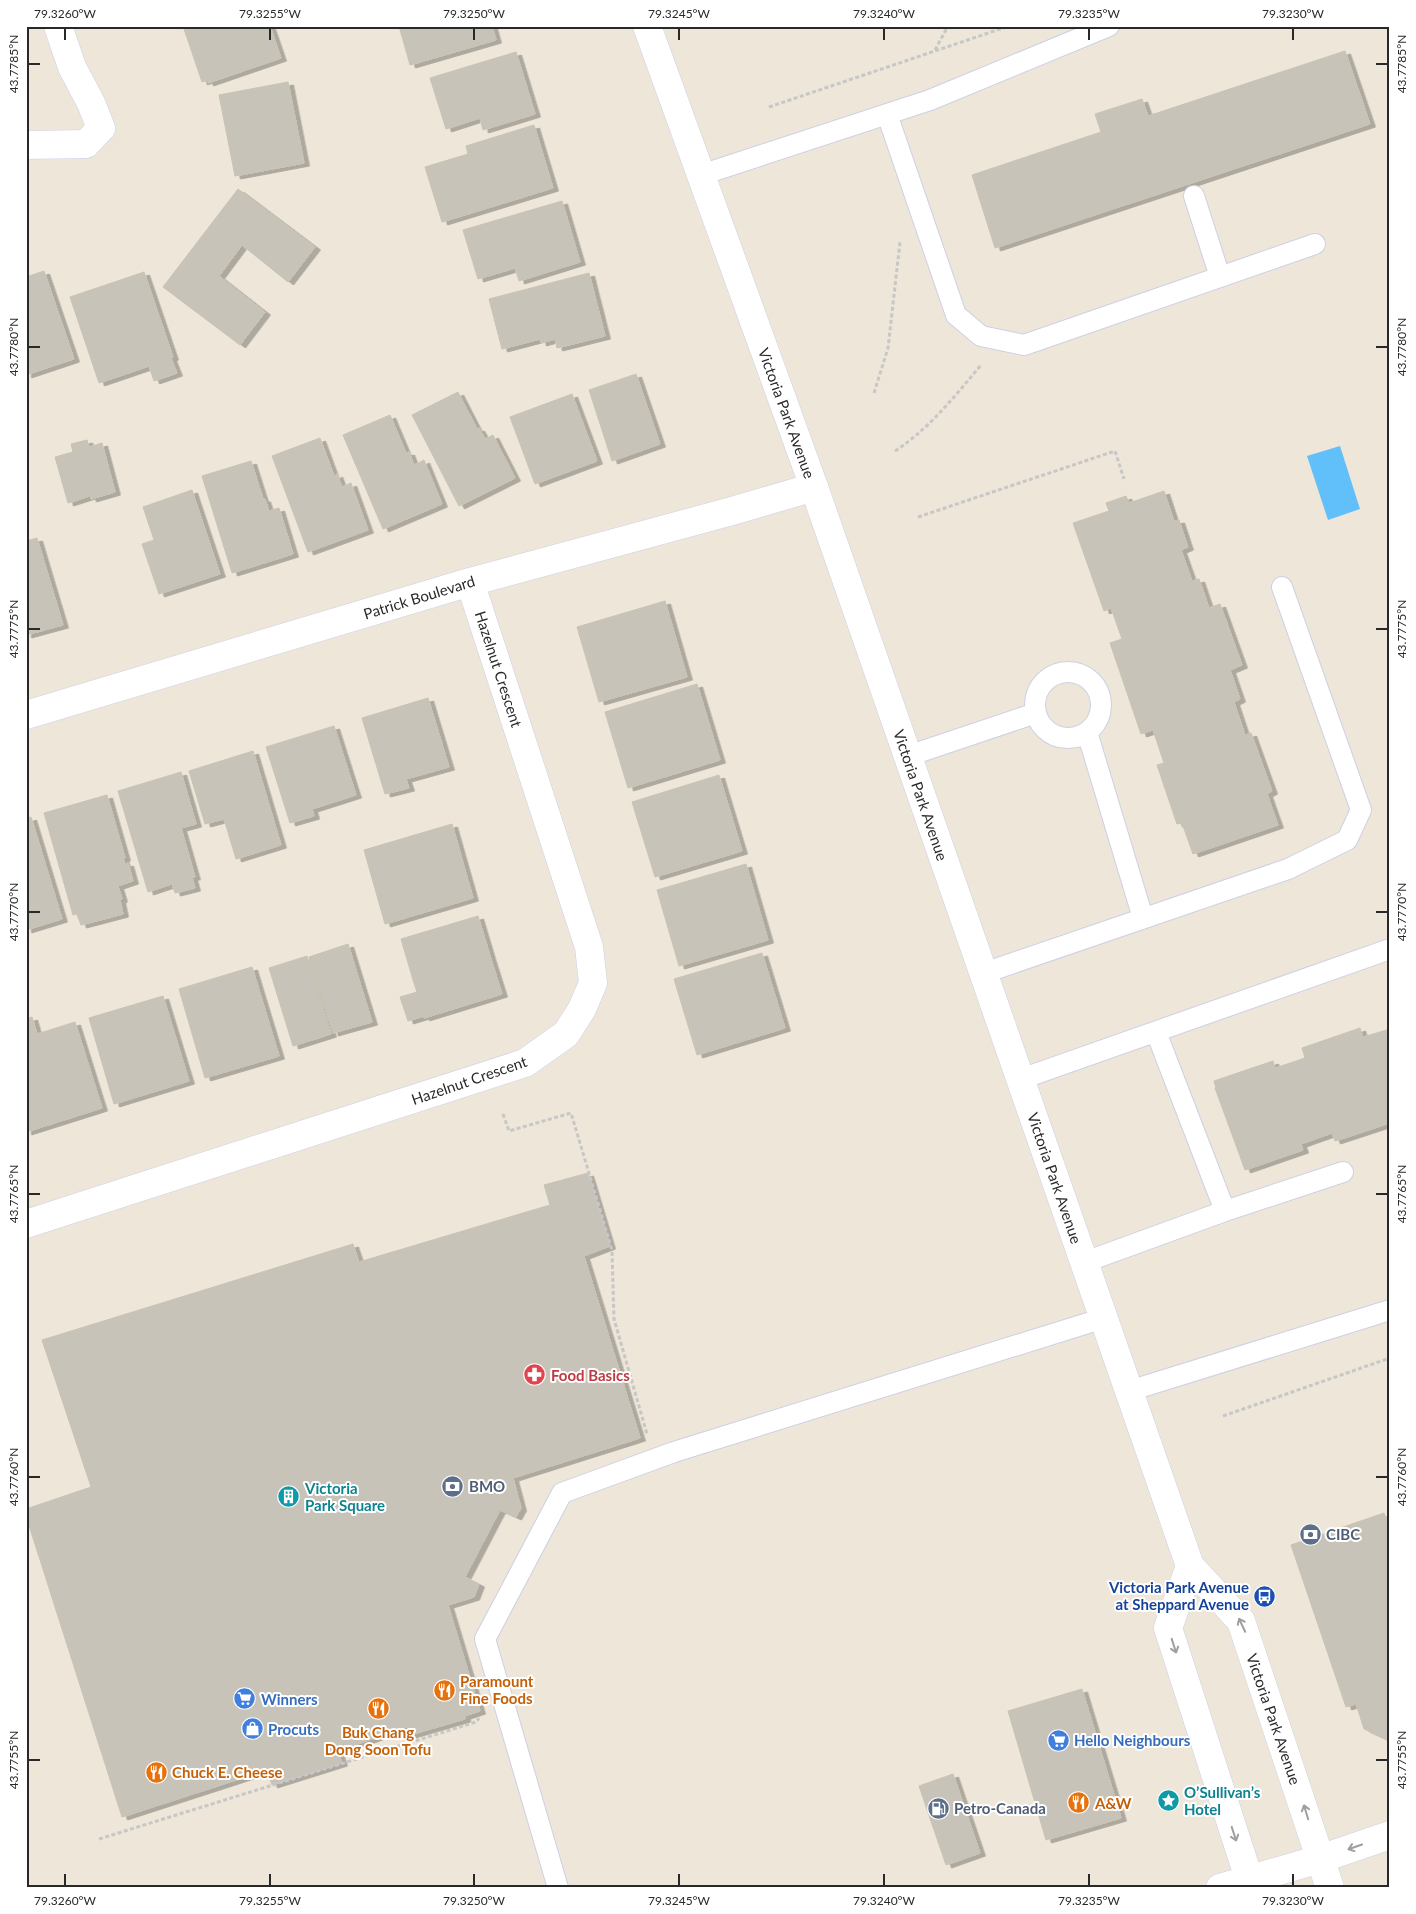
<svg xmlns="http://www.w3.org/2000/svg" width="1416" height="1914" font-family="Lato,sans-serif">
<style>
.water{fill:#61bffa}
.building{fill:#c8c3b9;stroke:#c8c3b2;filter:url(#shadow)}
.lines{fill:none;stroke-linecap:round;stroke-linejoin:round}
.lane-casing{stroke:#ced0e4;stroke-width:22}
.street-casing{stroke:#ced0e4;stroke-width:29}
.secondary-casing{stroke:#ced0e4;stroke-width:29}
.path{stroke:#c7c7c7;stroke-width:3;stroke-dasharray:4 2.5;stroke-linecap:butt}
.lane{stroke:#fff;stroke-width:20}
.street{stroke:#fff;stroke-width:28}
.secondary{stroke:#fff;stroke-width:28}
.oneway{stroke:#9f9f9f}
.ticks{fill:none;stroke:#292929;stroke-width:2}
.labels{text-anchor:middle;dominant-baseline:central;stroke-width:4;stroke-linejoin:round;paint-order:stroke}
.street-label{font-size:15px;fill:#292929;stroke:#fff}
.health-label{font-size:15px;font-weight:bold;fill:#be3a42;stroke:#fff;text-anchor:start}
.service-label{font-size:15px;font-weight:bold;fill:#4e5e75;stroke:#fff;text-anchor:start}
.culture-label{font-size:15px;font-weight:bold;fill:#0d838f;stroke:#fff;text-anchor:start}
.transit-label{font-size:15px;font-weight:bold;fill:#164399;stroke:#fff;text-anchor:end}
.food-label{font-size:15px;font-weight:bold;fill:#c56008;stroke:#fff;text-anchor:start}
.shop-label{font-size:15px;font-weight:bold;fill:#366cbe;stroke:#fff;text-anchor:start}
.neatline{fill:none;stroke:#292929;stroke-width:2}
.ticks-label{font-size:12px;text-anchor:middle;fill:#292929}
</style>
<defs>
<filter id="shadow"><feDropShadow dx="5.5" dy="3" stdDeviation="0" flood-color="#0004"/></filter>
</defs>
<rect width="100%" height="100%" fill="#ede6d9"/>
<path class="water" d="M 1340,446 L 1360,509 L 1328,520 L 1307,456 Z"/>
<path class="building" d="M 183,26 L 270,26 L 281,58 L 208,83 L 207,80 L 202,82 Z
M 399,26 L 492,26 L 496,40 L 410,65 Z
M 1345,51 L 1370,124 L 995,248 L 972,175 L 1101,132 L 1095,114 L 1142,99 L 1148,116 Z
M 516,52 L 535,114 L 483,130 L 480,118 L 446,129 L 430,78 Z
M 288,82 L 304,163 L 235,176 L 219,95 Z
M 534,125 L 553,188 L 442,222 L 425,167 L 468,154 L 466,146 Z
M 238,189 L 315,247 L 288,282 L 242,245 L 219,276 L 265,312 L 240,345 L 163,287 Z
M 562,201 L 580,262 L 519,281 L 515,268 L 478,279 L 463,230 Z
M 44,271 L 74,359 L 26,375 L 26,277 Z
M 144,272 L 173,357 L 171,358 L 177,373 L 154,381 L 149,366 L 99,383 L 70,297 Z
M 589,273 L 605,336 L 557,348 L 555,339 L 541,343 L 540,339 L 502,349 L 489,299 Z
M 636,374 L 660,444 L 612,461 L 589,390 Z
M 458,392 L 477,429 L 479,428 L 485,439 L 493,435 L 515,478 L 459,506 L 412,415 Z
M 572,394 L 597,461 L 535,484 L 510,417 Z
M 390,415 L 406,453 L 409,452 L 414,465 L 424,460 L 442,504 L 383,529 L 343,435 Z
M 320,438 L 334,476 L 337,474 L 342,487 L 351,483 L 368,530 L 308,552 L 272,456 Z
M 87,440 L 89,447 L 102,443 L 115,492 L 91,499 L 90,496 L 68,503 L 55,457 L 73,452 L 71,444 Z
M 251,461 L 263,499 L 265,499 L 269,511 L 279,508 L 293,554 L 232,573 L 202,476 Z
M 192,490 L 220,574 L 159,594 L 142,544 L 154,540 L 143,507 Z
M 1164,491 L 1174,521 L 1179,520 L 1188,547 L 1181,550 L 1192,581 L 1199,579 L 1209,608 L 1220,604 L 1242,665 L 1230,670 L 1240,699 L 1234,702 L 1245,735 L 1251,733 L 1272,791 L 1267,794 L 1278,825 L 1193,854 L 1182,823 L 1177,824 L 1157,765 L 1164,763 L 1153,730 L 1141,734 L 1110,643 L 1122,639 L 1111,608 L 1104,611 L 1073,523 L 1109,511 L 1106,503 L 1126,496 L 1129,503 Z
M 37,538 L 63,625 L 26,635 L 26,541 Z
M 665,601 L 687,677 L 599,702 L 577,627 Z
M 697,684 L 720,760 L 628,788 L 605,712 Z
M 428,698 L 449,767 L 406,779 L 409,788 L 385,794 L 362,718 Z
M 334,726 L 356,795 L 312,809 L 314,816 L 290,823 L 266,747 Z
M 253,751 L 281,845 L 236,859 L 224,819 L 205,824 L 189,771 Z
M 181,772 L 196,824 L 181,828 L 195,877 L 192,877 L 195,888 L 175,893 L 172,884 L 148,892 L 118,791 Z
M 719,775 L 742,851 L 655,877 L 632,802 Z
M 107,795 L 125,858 L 123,858 L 125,864 L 128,863 L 133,881 L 118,886 L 122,899 L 120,900 L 123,914 L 81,925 L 77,914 L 73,915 L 44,813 Z
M 31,817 L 62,919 L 26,930 L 26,819 Z
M 452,824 L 473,898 L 385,924 L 364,850 Z
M 746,864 L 768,940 L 679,966 L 657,890 Z
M 478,916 L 490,956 L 413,980 L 401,939 Z
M 348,944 L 372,1022 L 333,1033 L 309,957 Z
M 762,953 L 785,1028 L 697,1055 L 674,979 Z
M 307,956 L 331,1034 L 293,1046 L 269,968 Z
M 490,956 L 502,994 L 424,1018 L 424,1016 L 408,1021 L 400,997 L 417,992 L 413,980 Z
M 252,967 L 279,1056 L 205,1078 L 179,989 Z
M 163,996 L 189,1081 L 114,1104 L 89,1018 Z
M 32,1017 L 37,1034 L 75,1022 L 102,1108 L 26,1132 L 26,1019 Z
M 1360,1028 L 1363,1037 L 1390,1029 L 1390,1113 L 1388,1114 L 1390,1123 L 1335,1141 L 1332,1133 L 1301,1144 L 1303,1150 L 1245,1170 L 1215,1088 L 1216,1088 L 1214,1081 L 1273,1061 L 1275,1068 L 1305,1058 L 1302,1048 Z
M 588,1173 L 610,1246 L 584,1256 L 640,1438 L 513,1478 L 521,1508 L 516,1517 L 500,1510 L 465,1577 L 479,1584 L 474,1597 L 448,1605 L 480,1711 L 465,1716 L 465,1719 L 410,1735 L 408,1726 L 338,1751 L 342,1763 L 272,1785 L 267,1770 L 122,1817 L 26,1516 L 26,1509 L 91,1487 L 42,1340 L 353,1244 L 359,1262 L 550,1205 L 544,1185 Z
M 1384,1513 L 1390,1529 L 1390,1741 L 1364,1729 L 1356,1704 L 1346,1707 L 1291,1545 Z
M 1082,1689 L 1121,1818 L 1046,1840 L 1008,1711 Z
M 953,1774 L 980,1853 L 946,1865 L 919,1786 Z"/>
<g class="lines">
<defs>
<path id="lane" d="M 887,114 L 956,315 L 981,336 L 1024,345 L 1315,244
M 701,175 L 930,100 L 1109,26
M 1194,196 L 1220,277
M1035 705a33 33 0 1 1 66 0a33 33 0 1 1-66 0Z
M 1087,732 L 1143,918
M 908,756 L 1036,713
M 984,973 L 1288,869 L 1347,840 L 1361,810 L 1282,587
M 1156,1032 L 1225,1211
M 1021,1079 L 1390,949
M 1085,1262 L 1225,1211 L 1343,1172
M 1129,1391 L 1390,1310
M 558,1888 L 485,1639 L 562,1493 L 674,1452 L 1104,1318"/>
<path id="street" d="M 26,145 L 86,144 L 101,128 L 91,103 L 72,67 L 58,26
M 26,715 L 470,582 L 732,511 L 814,487
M 26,1224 L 525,1063 L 566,1034 L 582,1009 L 593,983 L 589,947 L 470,582"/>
<path id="secondary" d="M 647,26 L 814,487 L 1190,1566 L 1241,1621 L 1330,1888
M 1190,1566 L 1168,1628 L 1252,1888
M 1220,1888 L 1320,1859 L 1390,1835"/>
</defs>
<use href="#lane" class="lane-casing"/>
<use href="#street" class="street-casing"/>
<use href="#secondary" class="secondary-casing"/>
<path class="path" d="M 935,50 L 948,26
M 769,107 L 1009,26
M 874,393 L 888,348 L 900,242
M 895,451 C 930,428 954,397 981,365
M 918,517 L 1115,451 L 1124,479
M 503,1114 L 509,1131 L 571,1113 L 612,1250 L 614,1319 L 647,1434
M 1223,1416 L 1390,1358
M 99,1839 L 476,1722 L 479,1718"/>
<use href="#lane" class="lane"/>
<use href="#street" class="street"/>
<use href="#secondary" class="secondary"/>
</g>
<defs><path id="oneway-shaft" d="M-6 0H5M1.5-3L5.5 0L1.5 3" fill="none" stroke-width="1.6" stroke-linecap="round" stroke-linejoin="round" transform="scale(1.25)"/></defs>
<g class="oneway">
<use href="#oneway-shaft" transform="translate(1242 1625) rotate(-115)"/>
<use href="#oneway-shaft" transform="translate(1174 1646) rotate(72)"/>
<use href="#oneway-shaft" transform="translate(1306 1812) rotate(-107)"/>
<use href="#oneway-shaft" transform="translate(1234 1834) rotate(72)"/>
<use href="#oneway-shaft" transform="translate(1355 1847) rotate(161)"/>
</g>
<path class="ticks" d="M 65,28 L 65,40M 270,28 L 270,40M 474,28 L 474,40M 679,28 L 679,40M 884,28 L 884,40M 1089,28 L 1089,40M 1293,28 L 1293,40M 28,64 L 40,64M 1376,64 L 1388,64M 28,347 L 40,347M 1376,347 L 1388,347M 28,629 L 40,629M 1376,629 L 1388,629M 28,912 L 40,912M 1376,912 L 1388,912M 28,1194 L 40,1194M 1376,1194 L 1388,1194M 28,1477 L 40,1477M 1376,1477 L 1388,1477M 28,1760 L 40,1760M 1376,1760 L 1388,1760M 65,1874 L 65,1886M 270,1874 L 270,1886M 474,1874 L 474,1886M 679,1874 L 679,1886M 884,1874 L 884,1886M 1089,1874 L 1089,1886M 1293,1874 L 1293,1886"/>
<defs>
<symbol id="pharmacy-disc" viewBox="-11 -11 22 22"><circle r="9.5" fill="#e0444e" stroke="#fff"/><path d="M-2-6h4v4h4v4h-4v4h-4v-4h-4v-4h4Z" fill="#fff"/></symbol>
<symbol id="bank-disc" viewBox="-11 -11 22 22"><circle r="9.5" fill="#5c6f8a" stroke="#fff"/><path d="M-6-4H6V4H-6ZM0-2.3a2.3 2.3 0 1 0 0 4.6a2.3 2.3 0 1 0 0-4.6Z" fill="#fff"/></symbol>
<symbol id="building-disc" viewBox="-11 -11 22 22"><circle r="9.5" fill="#0f9aa8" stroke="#fff"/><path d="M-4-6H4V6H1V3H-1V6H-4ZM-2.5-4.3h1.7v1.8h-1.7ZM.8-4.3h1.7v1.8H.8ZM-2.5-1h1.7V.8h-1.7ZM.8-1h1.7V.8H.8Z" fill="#fff"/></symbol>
<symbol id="bus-disc" viewBox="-11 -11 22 22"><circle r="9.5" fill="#1a4fb4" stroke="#fff"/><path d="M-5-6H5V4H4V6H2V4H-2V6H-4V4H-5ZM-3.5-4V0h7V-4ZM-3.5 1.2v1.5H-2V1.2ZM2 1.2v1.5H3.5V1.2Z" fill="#fff"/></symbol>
<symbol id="restaurant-disc" viewBox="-11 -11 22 22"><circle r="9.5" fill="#e8710a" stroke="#fff"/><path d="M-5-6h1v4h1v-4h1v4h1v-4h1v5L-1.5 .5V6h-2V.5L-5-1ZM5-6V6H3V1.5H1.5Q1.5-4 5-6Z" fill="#fff"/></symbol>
<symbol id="supermarket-disc" viewBox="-11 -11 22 22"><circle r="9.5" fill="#3f7fe0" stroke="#fff"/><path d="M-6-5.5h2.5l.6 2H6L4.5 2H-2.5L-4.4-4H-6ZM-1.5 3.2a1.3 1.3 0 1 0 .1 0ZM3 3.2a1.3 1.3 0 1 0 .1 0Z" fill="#fff"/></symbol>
<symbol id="shop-disc" viewBox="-11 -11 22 22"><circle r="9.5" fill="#3f7fe0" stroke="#fff"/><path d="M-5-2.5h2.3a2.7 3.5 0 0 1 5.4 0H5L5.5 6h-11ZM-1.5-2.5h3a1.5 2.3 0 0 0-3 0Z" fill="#fff"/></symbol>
<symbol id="sight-disc" viewBox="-11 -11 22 22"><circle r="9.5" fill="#0f9aa8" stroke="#fff"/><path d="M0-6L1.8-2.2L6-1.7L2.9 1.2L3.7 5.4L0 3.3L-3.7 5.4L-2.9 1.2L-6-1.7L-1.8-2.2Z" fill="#fff"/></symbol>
<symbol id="fuel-disc" viewBox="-11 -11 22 22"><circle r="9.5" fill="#5c6f8a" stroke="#fff"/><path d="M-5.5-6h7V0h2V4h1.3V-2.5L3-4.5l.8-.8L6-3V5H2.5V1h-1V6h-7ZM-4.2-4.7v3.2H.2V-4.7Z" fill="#fff"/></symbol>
</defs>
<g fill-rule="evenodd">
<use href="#pharmacy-disc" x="522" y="1362" width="25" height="25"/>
<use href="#bank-disc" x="440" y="1474" width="25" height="25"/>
<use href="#building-disc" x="276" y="1484" width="25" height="25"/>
<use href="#bank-disc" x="1298" y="1522" width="25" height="25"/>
<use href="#bus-disc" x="1252" y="1584" width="25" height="25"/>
<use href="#restaurant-disc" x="432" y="1678" width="25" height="25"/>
<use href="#supermarket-disc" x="232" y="1686" width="25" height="25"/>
<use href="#restaurant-disc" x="366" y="1696" width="25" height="25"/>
<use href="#shop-disc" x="240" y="1716" width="25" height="25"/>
<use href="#supermarket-disc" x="1046" y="1728" width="25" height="25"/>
<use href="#restaurant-disc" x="144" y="1760" width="25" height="25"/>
<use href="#sight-disc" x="1156" y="1788" width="25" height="25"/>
<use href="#restaurant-disc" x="1066" y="1790" width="25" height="25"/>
<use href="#fuel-disc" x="926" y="1796" width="25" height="25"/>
</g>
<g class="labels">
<g class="street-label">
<text transform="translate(787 413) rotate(70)">Victoria Park Avenue</text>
<text transform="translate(419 597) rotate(-17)">Patrick Boulevard</text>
<text transform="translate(499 669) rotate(72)">Hazelnut Crescent</text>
<text transform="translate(921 795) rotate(71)">Victoria Park Avenue</text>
<text transform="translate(469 1080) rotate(-19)">Hazelnut Crescent</text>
<text transform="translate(1055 1178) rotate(71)">Victoria Park Avenue</text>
<text transform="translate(1274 1719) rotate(71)">Victoria Park Avenue</text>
</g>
<g class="health-label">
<text x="551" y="1375">Food Basics</text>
</g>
<g class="service-label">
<text x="469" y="1486">BMO</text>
<text x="1326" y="1534">CIBC</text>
<text x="954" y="1808">Petro-Canada</text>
</g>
<g class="culture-label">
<text x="305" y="1488">Victoria<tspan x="305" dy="17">Park Square</tspan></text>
<text x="1184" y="1792">O’Sullivan’s<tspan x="1184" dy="17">Hotel</tspan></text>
</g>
<g class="transit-label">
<text x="1249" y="1587">Victoria Park Avenue<tspan x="1249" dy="17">at Sheppard Avenue</tspan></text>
</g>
<g class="food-label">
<text x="460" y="1681">Paramount<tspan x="460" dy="17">Fine Foods</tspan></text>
<text x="378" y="1732" text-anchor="middle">Buk Chang<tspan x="378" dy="17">Dong Soon Tofu</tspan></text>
<text x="172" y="1772">Chuck E. Cheese</text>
<text x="1095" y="1803">A&amp;W</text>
</g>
<g class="shop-label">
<text x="261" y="1699">Winners</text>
<text x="268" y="1729">Procuts</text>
<text x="1074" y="1740">Hello Neighbours</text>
</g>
</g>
<rect width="1416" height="1914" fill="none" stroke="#ffffff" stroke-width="55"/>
<rect x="28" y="28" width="1360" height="1858" class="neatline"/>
<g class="ticks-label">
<text x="65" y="18">79.3260°W</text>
<text x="270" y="18">79.3255°W</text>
<text x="474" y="18">79.3250°W</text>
<text x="679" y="18">79.3245°W</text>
<text x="884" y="18">79.3240°W</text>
<text x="1089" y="18">79.3235°W</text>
<text x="1293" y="18">79.3230°W</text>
<text transform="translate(14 64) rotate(-90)" y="4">43.7785°N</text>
<text transform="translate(1402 64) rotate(-90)" y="4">43.7785°N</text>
<text transform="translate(14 347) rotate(-90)" y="4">43.7780°N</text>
<text transform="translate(1402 347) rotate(-90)" y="4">43.7780°N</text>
<text transform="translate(14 629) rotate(-90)" y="4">43.7775°N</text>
<text transform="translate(1402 629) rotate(-90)" y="4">43.7775°N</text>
<text transform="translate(14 912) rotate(-90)" y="4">43.7770°N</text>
<text transform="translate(1402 912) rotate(-90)" y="4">43.7770°N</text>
<text transform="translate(14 1194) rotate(-90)" y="4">43.7765°N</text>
<text transform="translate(1402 1194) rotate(-90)" y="4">43.7765°N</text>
<text transform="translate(14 1477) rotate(-90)" y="4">43.7760°N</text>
<text transform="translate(1402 1477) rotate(-90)" y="4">43.7760°N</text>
<text transform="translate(14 1760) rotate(-90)" y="4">43.7755°N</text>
<text transform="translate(1402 1760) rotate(-90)" y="4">43.7755°N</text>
<text x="65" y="1905">79.3260°W</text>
<text x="270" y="1905">79.3255°W</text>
<text x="474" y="1905">79.3250°W</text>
<text x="679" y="1905">79.3245°W</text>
<text x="884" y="1905">79.3240°W</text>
<text x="1089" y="1905">79.3235°W</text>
<text x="1293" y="1905">79.3230°W</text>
</g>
</svg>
